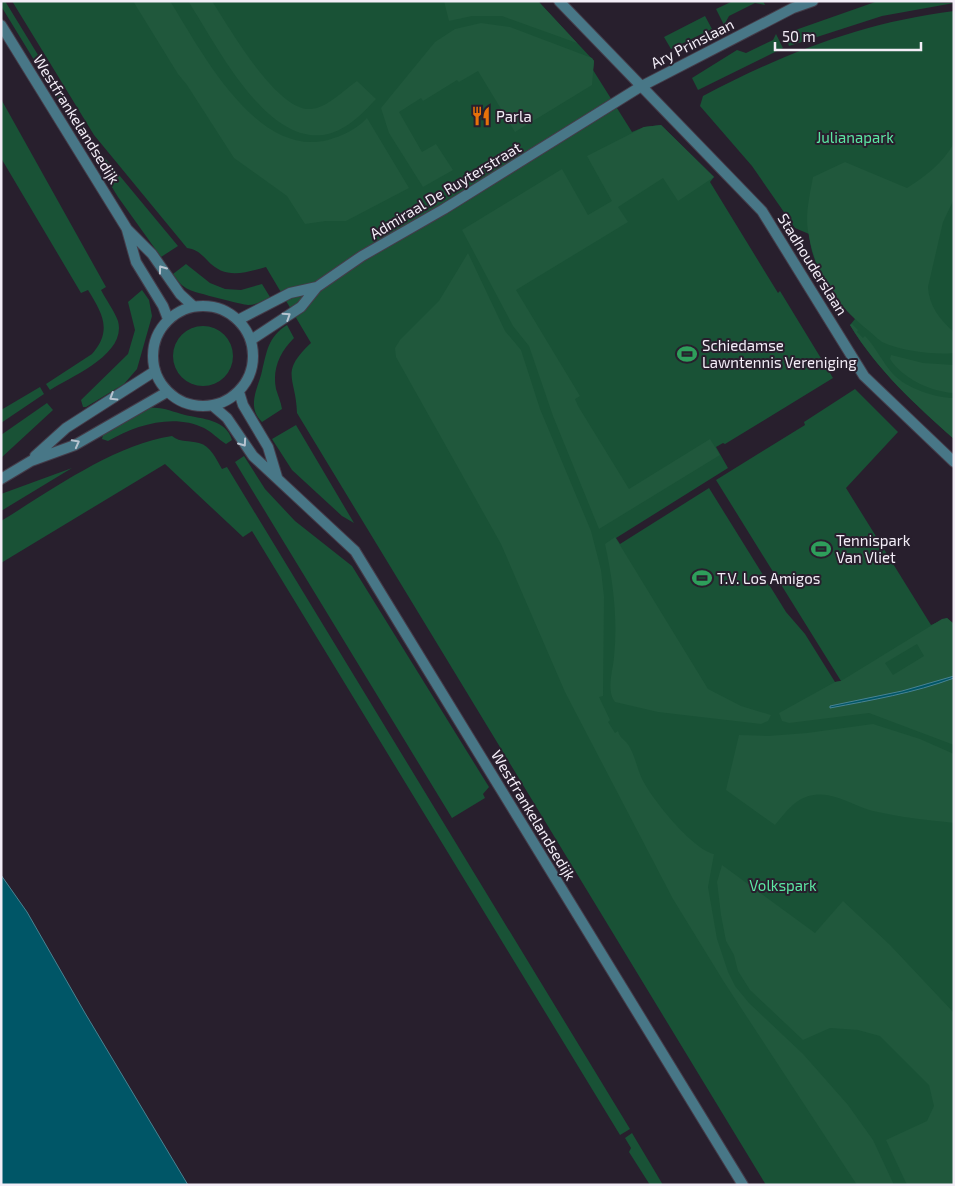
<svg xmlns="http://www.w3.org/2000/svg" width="955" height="1186" font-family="'Exo 2',sans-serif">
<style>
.green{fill:#195236}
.forest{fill:#20583c;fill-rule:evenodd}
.water{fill:#005667;stroke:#498392}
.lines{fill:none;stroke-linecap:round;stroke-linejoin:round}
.minor-casing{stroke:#443c49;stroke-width:12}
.tertiary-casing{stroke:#443c49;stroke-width:12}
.minor{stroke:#487787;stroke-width:10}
.tertiary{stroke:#487787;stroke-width:10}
.oneway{stroke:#b7c4d0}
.labels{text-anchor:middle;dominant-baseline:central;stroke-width:4;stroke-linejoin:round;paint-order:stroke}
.street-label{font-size:15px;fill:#f3edf7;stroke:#281f2d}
.poi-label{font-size:15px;fill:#f3edf7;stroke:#281f2d;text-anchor:start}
.park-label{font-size:15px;fill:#5ce7a3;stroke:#281f2d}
</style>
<rect width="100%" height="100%" fill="#281f2d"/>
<path class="green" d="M 1,1 L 5,1 L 90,140 L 178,246 L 161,257 L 118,197 L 1,6 Z
M 12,1 L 538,1 L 594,61 L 593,70 L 632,132 L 644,127 L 661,125 L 714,177 L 710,182 L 778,293 L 780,291 L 833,378 L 725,444 L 723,443 L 716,447 L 728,468 L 616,538 L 620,544 L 709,488 L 786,612 L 805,634 L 835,682 L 841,681 L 716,480 L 805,425 L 804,422 L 855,389 L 898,432 L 846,488 L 931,625 L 947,618 L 954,624 L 954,1185 L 766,1185 L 297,413 C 296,377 279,373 311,343 L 266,267 C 244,273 225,280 207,260 C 201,254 196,249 187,248 L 94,135 Z
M 733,1 L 763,1 L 765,5 L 755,3 L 729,16 L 724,25 L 716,9 Z
M 878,1 L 954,3 L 882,16 L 789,46 L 784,34 Z
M 954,11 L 954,439 C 915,404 878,371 850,325 L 855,319 C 832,296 812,268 809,234 L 795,228 L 752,166 L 700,106 L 703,96 C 782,54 864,22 954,11 Z
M 705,16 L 712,29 L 671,49 L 664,37 Z
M 776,34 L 783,48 L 698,90 L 692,78 L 737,50 L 746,53 L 773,40 Z
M 1,99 L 106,287 L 101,290 C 106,300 114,310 118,321 C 127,354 72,376 50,390 L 46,384 L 92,354 C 113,330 102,313 88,290 L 81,293 L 1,158 Z
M 186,264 L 210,283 L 225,289 L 241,290 L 262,284 L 270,297 C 263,301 256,305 248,305 C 244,305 193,292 190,290 C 182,287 177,280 173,274 Z
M 142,290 L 149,300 L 152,316 L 137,369 L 124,384 L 86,407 L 83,407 L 81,400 L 128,354 L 135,330 L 128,302 Z
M 287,325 L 294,338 C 280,352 272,369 276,389 C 278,396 281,402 282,409 L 262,422 C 246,406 258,389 262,371 C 267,351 268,337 287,325 Z
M173 356a30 30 0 1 1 60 0a30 30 0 1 1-60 0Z
M 40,387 L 44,394 L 1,423 L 1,410 Z
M 47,403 L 53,410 L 1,458 L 1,435 Z
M 150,408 C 164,407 172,412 185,415 C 202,419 226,419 232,440 L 226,444 C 218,439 212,432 204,428 C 174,413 135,425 108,441 L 102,439 L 103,435 Z
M 296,425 L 354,523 L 342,516 L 292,470 L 272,439 Z
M 172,436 C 181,443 189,440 199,443 C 211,446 216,459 222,469 L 227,467 L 630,1129 L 620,1135 L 252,531 L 243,537 L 165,464 L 1,563 L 1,521 C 52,490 113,445 172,436 Z
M 244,456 L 265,489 L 295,521 L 352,566 L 489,787 L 483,794 L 485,798 L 452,818 L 235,462 Z
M 72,468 L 1,511 L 1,494 Z
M 632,1133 L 663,1185 L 650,1185 L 629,1152 L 631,1148 L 625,1138 Z"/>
<path class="forest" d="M 133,1 L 170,1 C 202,52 256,158 328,140 C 342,136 357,129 367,118 L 409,188 L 346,221 L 326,221 L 305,224 L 287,196 L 234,158 L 187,85 L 178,74 Z
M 188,1 L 212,1 C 229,27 277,112 311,109 C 327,108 344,90 357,81 L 376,99 C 362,114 345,132 323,135 C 263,142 216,43 188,1 Z
M 444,1 L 538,1 L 577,43 L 502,16 L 472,16 L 449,21 Z
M 481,23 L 510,27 L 592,58 L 594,61 L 592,85 L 515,132 L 478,71 L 459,82 L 457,80 L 423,101 L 421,98 L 399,112 L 422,152 L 436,144 L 453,170 L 423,187 L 389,133 L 381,108 L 435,42 L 455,29 Z
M 661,125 L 714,177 L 678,201 L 663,178 L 618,207 L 628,222 L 516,290 L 580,396 L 575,399 L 578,406 L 629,489 L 710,439 L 720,455 L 599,529 L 553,416 L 529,346 L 513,326 L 462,230 L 562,169 L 588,215 L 612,201 L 587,156 L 644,127 Z
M 954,143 L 954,199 L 943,222 L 928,287 C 929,306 940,320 954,332 L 954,353 C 932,355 902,351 882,342 C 876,338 870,331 864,327 C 832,299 815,272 808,231 C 805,214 810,194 813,177 L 845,162 L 907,188 C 927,175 942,164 954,143 Z
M 468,253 L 505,331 L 521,350 L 540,409 L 591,531 L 601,570 L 604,597 L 603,696 L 599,697 L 610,720 L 608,722 L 615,733 L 618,731 C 620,739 626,740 629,746 C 635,756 637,768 642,779 C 652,799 692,849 714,854 L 708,887 L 717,939 L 728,972 L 735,986 L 749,1003 L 803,1054 L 848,1105 L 873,1140 L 894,1185 L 857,1185 L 724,982 L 673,899 L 565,692 L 501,544 L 396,357 L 395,348 L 400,340 L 439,301 Z
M 852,324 L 858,330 L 857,332 L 863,338 L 865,336 C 876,347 882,362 893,374 C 906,388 935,398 954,398 L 954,439 C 915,404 878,371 850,325 Z
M 891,355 L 923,363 L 954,365 L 954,393 C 931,392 902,378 890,359 Z
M 615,537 L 708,689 L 741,706 L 771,715 L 768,721 L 761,724 L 658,712 L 615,702 C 606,691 613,670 614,657 C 618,619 613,581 605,544 Z
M 947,618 L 954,624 L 954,676 L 938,682 L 830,708 L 902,694 L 954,678 L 954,745 L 869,713 L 789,723 L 782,721 L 779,713 L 835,682 L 841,681 L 942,619 ZM 917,644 L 924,656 L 893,675 L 885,663 Z
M 873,724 L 920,739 L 954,754 L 954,823 C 927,820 899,817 873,811 C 853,806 835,792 814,795 C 796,797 786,812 775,825 L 726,790 L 739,735 L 768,736 L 807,733 Z
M 722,865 L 815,933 L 843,901 L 890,945 L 954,1013 L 954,1185 L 907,1185 L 886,1140 L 927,1121 L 934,1106 L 929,1085 L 880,1036 L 858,1030 L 830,1028 L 803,1040 L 750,990 L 738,971 L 734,955 L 726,941 L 721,915 L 717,882 Z"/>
<path class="water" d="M 954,676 L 954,678 C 914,693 872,700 830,708 L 830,706 L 902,691 Z
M 1,875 L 27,912 L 85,1013 L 188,1185 L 1,1185 Z"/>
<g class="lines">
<defs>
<path id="minor" d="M 559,1 L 762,211 L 864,376 L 954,462
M 238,320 L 290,293 L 317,287
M 251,340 L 301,307 L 317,287 L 362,256 L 444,209 L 640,87 L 793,8 L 813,1
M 35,456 L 66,428 L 155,371
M 1,479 L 31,461 L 75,445 L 167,392"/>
<path id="tertiary" d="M 1,25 L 127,229 L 152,254 L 180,294 L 193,306
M 127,230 L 136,262 L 163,306 L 168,319
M153 356a50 50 0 1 1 100 0a50 50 0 1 1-100 0Z
M 239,392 L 243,405 L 268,447 L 277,477
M 213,406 L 227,418 L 253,456 L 355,551 L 743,1185"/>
</defs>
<use href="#minor" class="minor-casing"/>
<use href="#tertiary" class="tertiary-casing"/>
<use href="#minor" class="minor"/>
<use href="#tertiary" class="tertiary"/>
</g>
<defs><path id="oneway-chevron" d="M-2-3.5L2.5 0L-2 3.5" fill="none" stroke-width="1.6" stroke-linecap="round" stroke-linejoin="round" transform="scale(1.25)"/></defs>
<g class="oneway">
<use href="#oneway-chevron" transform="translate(162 269) rotate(-126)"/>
<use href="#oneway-chevron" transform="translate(287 316) rotate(-33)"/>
<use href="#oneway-chevron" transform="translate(113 397) rotate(148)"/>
<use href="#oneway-chevron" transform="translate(76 443) rotate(-28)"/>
<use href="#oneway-chevron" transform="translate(243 443) rotate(55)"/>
</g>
<defs>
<symbol id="restaurant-bare" viewBox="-9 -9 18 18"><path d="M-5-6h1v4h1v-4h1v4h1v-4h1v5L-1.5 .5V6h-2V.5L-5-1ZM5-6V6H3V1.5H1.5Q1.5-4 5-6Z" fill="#e8710a" stroke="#281f2d" stroke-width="2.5" paint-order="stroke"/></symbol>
<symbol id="stadium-bare" viewBox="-9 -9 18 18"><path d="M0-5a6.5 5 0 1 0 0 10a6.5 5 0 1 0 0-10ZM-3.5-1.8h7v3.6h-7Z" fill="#2e9e5b" stroke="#281f2d" stroke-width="2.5" paint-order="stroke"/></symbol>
</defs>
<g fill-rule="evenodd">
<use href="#restaurant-bare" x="467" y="102" width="28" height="28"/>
<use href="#stadium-bare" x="673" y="340" width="28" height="28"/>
<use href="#stadium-bare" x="807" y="535" width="28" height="28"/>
<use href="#stadium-bare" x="688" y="564" width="28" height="28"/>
</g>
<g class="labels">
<g class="street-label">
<text transform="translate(692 43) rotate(-27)">Ary Prinslaan</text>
<text transform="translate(77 119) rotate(58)">Westfrankelandsedijk</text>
<text transform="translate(445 190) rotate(-31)">Admiraal De Ruyterstraat</text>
<text transform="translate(813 264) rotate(58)">Stadhouderslaan</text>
<text transform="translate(534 815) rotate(59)">Westfrankelandsedijk</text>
</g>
<g class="poi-label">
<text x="496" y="116">Parla</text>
<text x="702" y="345">Schiedamse<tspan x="702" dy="17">Lawntennis Vereniging</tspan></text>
<text x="836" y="540">Tennispark<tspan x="836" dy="17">Van Vliet</tspan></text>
<text x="717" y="578">T.V. Los Amigos</text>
</g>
<g class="park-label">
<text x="855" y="137">Julianapark</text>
<text x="783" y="885">Volkspark</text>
</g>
</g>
<rect width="955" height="1186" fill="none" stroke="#f3edf7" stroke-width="5"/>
<path d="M775 42v8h146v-8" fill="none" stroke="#f3edf7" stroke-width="2.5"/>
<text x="782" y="42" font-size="15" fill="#f3edf7" stroke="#281f2d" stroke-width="4" paint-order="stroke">50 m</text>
</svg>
